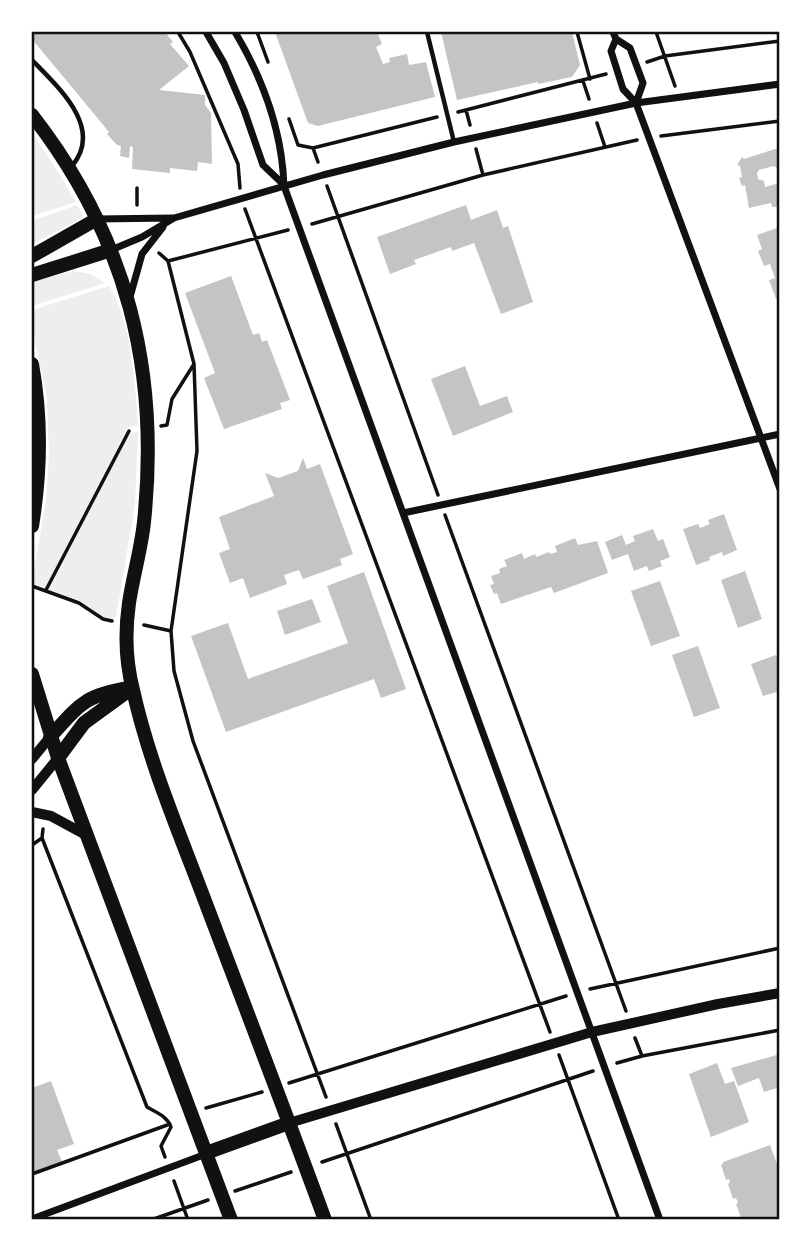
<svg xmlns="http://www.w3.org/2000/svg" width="811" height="1251" font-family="Lato,sans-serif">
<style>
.green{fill:#eee}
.building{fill:#c4c4c4}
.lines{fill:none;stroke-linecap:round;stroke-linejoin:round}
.path{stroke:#111;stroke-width:3.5}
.service{stroke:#111;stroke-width:4.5}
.minor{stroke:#111;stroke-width:7}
.tertiary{stroke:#111;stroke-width:10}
.trunk{stroke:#111;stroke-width:14}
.neatline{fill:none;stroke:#111;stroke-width:2.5}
</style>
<rect width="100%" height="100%" fill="#fff"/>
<path class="green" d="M 32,133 L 55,167 L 76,202 L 32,216 Z
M 77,205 L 84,217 L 32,244 L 32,221 Z
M 74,271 L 90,274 L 105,283 L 32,306 L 32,282 Z
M 109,286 C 132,321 135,384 138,425 L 129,427 L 125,433 L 45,588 L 32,583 L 46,499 L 49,457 L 47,399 L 32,326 L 32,310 Z
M 138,432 L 135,505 L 116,617 L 112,619 L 104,617 L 81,601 L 49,590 L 128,436 L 131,433 Z"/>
<path class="building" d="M 32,32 L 165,32 L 173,42 L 170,44 L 189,66 L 159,90 L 205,95 L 205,105 L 211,113 L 212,164 L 198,162 L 197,171 L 170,168 L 170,173 L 132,169 L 133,147 L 130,146 L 129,158 L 120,156 L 121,146 L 117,145 L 107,134 L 109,132 L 32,39 Z
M 275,32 L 377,32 L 382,44 L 376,47 L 383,64 L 390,62 L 389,58 L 407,54 L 409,65 L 426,62 L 435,97 L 318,126 L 308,123 Z
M 441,32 L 572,32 L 580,65 L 572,77 L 538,84 L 538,82 L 457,100 Z
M 775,149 L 780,150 L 780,169 L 773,166 L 759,170 L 757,173 L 758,179 L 764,181 L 765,187 L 780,183 L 780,207 L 772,207 L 771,203 L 749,208 L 745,185 L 742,186 L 739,178 L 742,177 L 740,166 L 737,165 L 742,157 L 744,159 Z
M 466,205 L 471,220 L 497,210 L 503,228 L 508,226 L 533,302 L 501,314 L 474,243 L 452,251 L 451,247 L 414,260 L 416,264 L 390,274 L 377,237 Z
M 780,227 L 780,298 L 776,299 L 769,280 L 775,278 L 770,264 L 764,266 L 758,251 L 762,249 L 757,235 Z
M 231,276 L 253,335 L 259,333 L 262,342 L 267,340 L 290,400 L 280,403 L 282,409 L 224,429 L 204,378 L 215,373 L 185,293 Z
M 465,366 L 480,406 L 507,396 L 513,412 L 453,436 L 431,379 Z
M 303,458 L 307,469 L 320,464 L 353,554 L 340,559 L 342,565 L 303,579 L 299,570 L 284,575 L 287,584 L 250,598 L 243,578 L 230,583 L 219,553 L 230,549 L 219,517 L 274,496 L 265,473 L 278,478 L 298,471 Z
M 724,514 L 737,550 L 723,556 L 722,552 L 709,557 L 710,560 L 696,565 L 683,529 L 698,524 L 700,528 L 710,524 L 708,520 Z
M 653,529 L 658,541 L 663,539 L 670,557 L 660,561 L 662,566 L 649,571 L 647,566 L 634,571 L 628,554 L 612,560 L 605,542 L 622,535 L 626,545 L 635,541 L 633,536 Z
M 575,538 L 578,545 L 597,541 L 608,573 L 554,593 L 551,587 L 501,604 L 497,593 L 494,594 L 490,585 L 494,584 L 491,576 L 500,573 L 499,569 L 507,566 L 504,560 L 522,553 L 524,559 L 535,554 L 536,557 L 549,552 L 550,554 L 557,552 L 555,546 Z
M 745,571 L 762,619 L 738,628 L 721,580 Z
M 364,572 L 406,689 L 381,698 L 374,679 L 226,732 L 191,636 L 228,623 L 248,679 L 348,643 L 327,586 Z
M 660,581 L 680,636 L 651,646 L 631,591 Z
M 312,599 L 321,622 L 285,635 L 277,611 Z
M 698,646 L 720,708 L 694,717 L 672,655 Z
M 776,655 L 780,663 L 780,691 L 763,696 L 751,664 Z
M 780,1054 L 780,1087 L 764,1092 L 759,1078 L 738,1086 L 731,1068 Z
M 717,1063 L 725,1084 L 734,1081 L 749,1122 L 711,1137 L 689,1074 Z
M 51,1081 L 74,1144 L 57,1150 L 62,1162 L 32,1173 L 32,1088 Z
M 770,1145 L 780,1172 L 780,1220 L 744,1220 L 741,1218 L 736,1204 L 738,1203 L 736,1198 L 733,1199 L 728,1184 L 730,1182 L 729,1179 L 726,1180 L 721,1165 L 723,1164 L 723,1162 Z"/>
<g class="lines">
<path class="path" d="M 178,32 L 190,52 L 238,164 L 240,188
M 257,32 L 268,62
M 577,32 L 590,79
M 656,32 L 675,86
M 647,62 L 665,56 L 780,41
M 583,81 L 589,99
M 466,110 L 470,125
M 458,112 L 606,74
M 289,119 L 298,145 L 313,148 L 437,117
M 597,123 L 605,147
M 661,136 L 780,121
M 313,148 L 318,162
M 476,149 L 483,175
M 327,186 L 438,495
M 137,205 L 137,188
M 245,209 L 550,1032
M 312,224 L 483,175 L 637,140
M 159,253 L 168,261 L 194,364 L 172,399 L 167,425 L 161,426
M 168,261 L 288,230
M 194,364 L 197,451 L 171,631 L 174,671 L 193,741 L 326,1097
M 445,515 L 626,1011
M 32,586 L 79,603 L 103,619 L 112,621
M 46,590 L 129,431
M 144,625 L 171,631
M 43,829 L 42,838 L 147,1107 C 157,1113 167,1116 171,1127 L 161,1146 L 165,1157
M 32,845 L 42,838
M 590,989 L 780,948
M 635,1038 L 642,1056
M 559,1055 L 619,1220
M 617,1063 L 642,1056 L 780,1030
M 289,1083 L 566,996
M 206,1108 L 262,1092
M 336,1124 L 371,1220
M 322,1162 L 593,1071
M 32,1174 L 170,1124
M 174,1181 L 188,1220
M 235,1191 L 291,1172
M 151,1220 L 208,1200"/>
<path class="service" d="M 427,32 L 454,142
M 32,60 C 59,88 104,128 72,166"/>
<path class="minor" d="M 206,32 L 224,63 L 244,110 L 263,165 L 284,185
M 235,32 C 263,79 282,130 284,186 L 660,1220
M 613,32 L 616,39 L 630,48 L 643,83 L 636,103
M 616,39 L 611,51 L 623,89 L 636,103 L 780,489
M 97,219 L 173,218
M 111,250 L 142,237 L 174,218 L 323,175 L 454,142 L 636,103 L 780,84
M 130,297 L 142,254 L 163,227
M 403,513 L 780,434
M 32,1219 L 206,1154"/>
<path class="tertiary" d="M 32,759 L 50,737
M 32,790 L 58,758
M 32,812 L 51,816 L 86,835
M 289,1123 L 592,1032 L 718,1004 L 780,993"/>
<path class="trunk" d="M 32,115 C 127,237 160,370 144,522 C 141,550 133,576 129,603 C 125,631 126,663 133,690 C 149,762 179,832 205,901 C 245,1007 286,1113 325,1220
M 32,256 L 97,219
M 32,275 L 111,250
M 32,364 C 42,419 41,471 32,526
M 32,674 L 58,758 L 231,1220
M 50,737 C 80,704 85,695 129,688
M 58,758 L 84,723 L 132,688
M 206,1153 L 289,1123"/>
</g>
<rect width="811" height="1251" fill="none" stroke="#ffffff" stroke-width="66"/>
<rect x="33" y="33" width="745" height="1185" class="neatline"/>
</svg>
